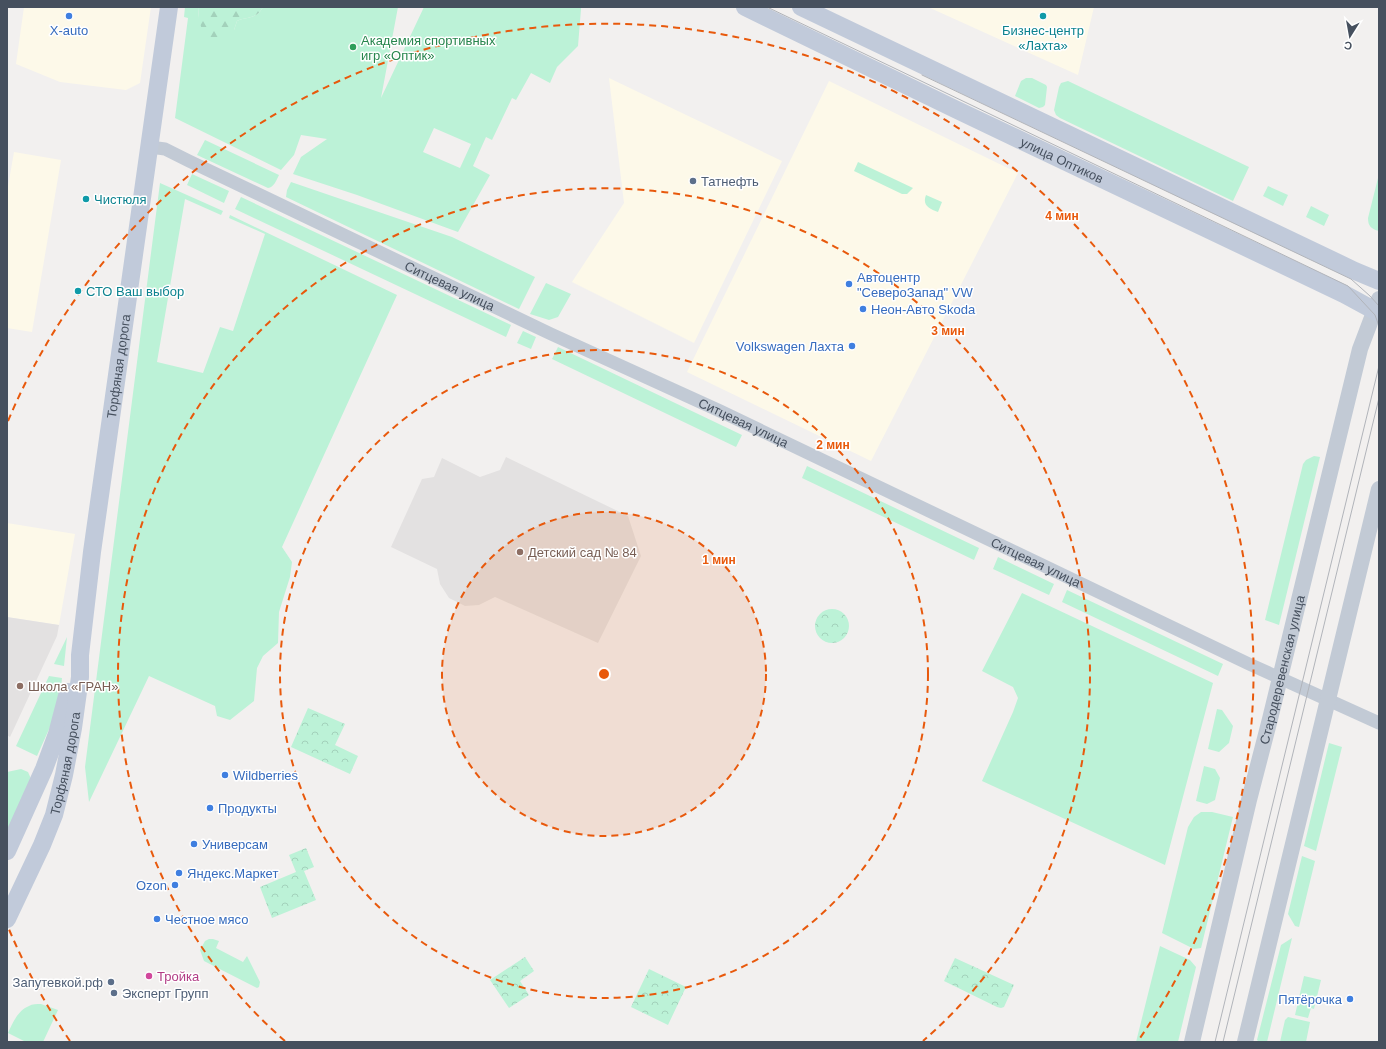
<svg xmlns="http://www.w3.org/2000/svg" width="1386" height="1049" font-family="Helvetica,sans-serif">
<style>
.commercial{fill:#fdf9e9}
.education{fill:#e3e1e1}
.grass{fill:#bcf2d7;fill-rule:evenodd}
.forest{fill:url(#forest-firs)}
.park{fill:url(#park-crowns)}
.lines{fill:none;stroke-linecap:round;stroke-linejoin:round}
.minor{stroke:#c2cad5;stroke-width:13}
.tertiary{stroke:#c2cad5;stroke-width:16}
.secondary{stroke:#c1cada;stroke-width:18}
.tram{stroke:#b1b4ba;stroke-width:1}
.ring{fill:none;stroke:#e8590c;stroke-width:2;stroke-dasharray:7 5}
.shop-dot{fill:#3f7fe0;stroke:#fff;stroke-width:1.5}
.culture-dot{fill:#0f9aa8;stroke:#fff;stroke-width:1.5}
.leisure-dot{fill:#2e9e5b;stroke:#fff;stroke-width:1.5}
.service-dot{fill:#5c6f8a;stroke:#fff;stroke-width:1.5}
.education-dot{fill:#8d6e63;stroke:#fff;stroke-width:1.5}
.hotel-dot{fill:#d1479c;stroke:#fff;stroke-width:1.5}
.labels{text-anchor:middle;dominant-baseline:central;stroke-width:3;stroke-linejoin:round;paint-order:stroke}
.shop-label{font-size:13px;fill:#366cbe;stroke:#fff;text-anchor:start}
.culture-label{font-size:13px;fill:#0d838f;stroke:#fff;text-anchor:start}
.leisure-label{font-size:13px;fill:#27864d;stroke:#fff;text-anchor:start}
.street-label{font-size:13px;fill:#46505e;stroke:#fff}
.service-label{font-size:13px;fill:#4e5e75;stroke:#fff;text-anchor:start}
.education-label{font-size:13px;fill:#785e54;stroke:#fff;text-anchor:start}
.hotel-label{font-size:13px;fill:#b23c85;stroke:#fff;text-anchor:start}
.centre{fill:#e8590c;stroke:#fff;stroke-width:2}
.ring-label{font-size:12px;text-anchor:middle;font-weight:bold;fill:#e8590c;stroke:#fff;stroke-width:3;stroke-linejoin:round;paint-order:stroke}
</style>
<defs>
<pattern id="forest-firs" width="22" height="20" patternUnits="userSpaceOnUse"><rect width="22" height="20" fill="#bcf2d7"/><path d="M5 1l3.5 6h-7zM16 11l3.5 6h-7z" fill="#a3d1bb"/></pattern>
<pattern id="park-crowns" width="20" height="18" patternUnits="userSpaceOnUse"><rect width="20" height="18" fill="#bcf2d7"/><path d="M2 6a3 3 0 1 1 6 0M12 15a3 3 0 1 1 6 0" fill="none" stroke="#a3d1bb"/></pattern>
</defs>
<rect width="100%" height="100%" fill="#f2f0ef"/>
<path class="commercial" d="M 24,7 L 151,7 L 140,83 L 126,90 L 60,82 L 16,64 Z
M 928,7 L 1094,7 L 1078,75 Z
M 609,78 L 782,161 L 694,343 L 572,282 L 624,203 Z
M 829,81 L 1018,173 L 871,461 L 687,372 Z
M 14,152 L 61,160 L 32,332 L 7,328 L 7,192 Z
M 7,523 L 75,534 L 59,625 L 7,617 Z"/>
<path class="education" d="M 506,457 L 628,516 L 641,556 L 598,643 L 495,597 L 479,605 L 465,606 L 449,598 L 440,584 L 437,569 L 391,547 L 422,479 L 434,477 L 442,458 L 480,477 L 500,470 Z
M 7,617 L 59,625 L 57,636 L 10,737 L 7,735 Z"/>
<path class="grass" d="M 185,7 L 199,7 L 198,18 L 234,30 L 237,21 C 248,16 256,20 263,7 L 398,7 L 381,98 L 424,7 L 581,7 L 581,9 L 578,46 L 557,67 L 550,83 L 531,73 L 516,100 L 512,98 L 492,140 L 486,137 L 473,166 L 490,175 L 458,232 L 357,195 L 293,174 L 301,157 L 327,139 L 301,135 L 294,155 L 281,170 L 175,118 L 188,18 L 184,17 ZM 434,128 L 471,144 L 460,168 L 423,152 Z
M 1026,78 L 1032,78 L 1046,85 L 1047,87 L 1045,105 L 1043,107 L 1039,108 L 1015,96 L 1021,81 Z
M 1068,81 L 1249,167 L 1233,201 L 1060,118 L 1056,115 L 1054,110 L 1059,87 L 1061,83 Z
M 205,140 L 279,175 C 276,181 274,187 268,188 L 197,155 Z
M 858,162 L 913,188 L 907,194 L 902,194 L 854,171 Z
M 192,174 L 229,191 L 224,203 L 187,185 Z
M 1379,174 L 1379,231 C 1371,229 1368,226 1368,218 Z
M 291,182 L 452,237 L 535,277 L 519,309 L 286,197 L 287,190 Z
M 160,183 L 223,211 L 221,215 L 185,199 L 157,362 L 203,373 L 220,327 L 233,331 L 265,234 L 229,218 L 230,215 L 397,295 L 282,547 L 292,562 L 290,577 L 279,612 L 278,643 L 263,656 L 257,668 L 254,701 L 230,720 L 217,716 L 215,706 L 149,676 L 89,802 L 85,767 Z
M 1268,186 L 1288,195 L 1283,206 L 1263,196 Z
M 926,195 L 942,202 L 938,212 C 929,209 922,205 926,195 Z
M 241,197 L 511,325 L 506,337 L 235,209 Z
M 1311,206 L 1329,215 L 1324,226 L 1306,217 Z
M 546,283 L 571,294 L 558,317 L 549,320 L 530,314 Z
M 523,331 L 536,337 L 531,349 L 517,343 Z
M 558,347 L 742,435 L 736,447 L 552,359 Z
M 1314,456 L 1320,457 L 1279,625 L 1265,620 L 1303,464 L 1306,460 Z
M 807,466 L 979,548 L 974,560 L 802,478 Z
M 998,557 L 1054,584 L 1049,595 L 993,569 Z
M 1067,590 L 1223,664 L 1218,676 L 1062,602 Z
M 1022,593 L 1213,683 L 1165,865 L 982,781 L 1013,712 L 1018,698 L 1013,687 L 982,671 Z
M 67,637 L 64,666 L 54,664 Z
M 49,676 L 62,678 L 59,707 L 37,756 L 16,746 Z
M 1217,709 L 1222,710 L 1233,726 L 1229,743 L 1219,752 L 1208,749 Z
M 1329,743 L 1342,747 L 1316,851 L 1304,846 Z
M 1204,766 L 1215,769 L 1220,778 L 1215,800 L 1207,804 L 1196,801 Z
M 21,769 L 28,772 L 32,781 L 7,833 L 7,772 Z
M 1201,812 L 1212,812 L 1233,817 L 1201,948 L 1194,949 L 1162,933 L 1188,827 L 1194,817 Z
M 1302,856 L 1315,861 L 1299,927 L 1295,926 L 1288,914 Z
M 1292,938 L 1267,1042 L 1259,1042 L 1257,1040 L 1281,945 Z
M 209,939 L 213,939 L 219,941 L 216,948 L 243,962 L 247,956 L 260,982 L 259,987 L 257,988 L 204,961 L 200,950 L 205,941 Z
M 1160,946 L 1190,960 L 1196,967 L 1178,1042 L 1136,1042 Z
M 1304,976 L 1321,980 L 1314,1009 L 1311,1008 L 1308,1018 L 1295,1015 Z
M 41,1004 L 58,1010 L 43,1042 L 26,1042 L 8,1033 C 12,1024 18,1010 29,1006 C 32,1004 37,1004 41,1004 Z
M 1288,1017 L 1310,1022 L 1306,1042 L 1280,1042 L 1285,1020 Z"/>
<path class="forest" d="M 199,7 L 263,7 C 256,20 248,16 237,21 L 234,30 L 228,37 L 213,40 L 204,35 L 198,18 Z"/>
<path class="park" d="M815 626a17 17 0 1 1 34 0a17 17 0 1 1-34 0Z
M 308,708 L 345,724 L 335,745 L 358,756 L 350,774 L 291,747 Z
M 306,848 L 314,867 L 304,871 L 316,900 L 272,918 L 260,887 L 296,872 L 289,855 Z
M 525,957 L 534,971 L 520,981 L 529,995 L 509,1008 L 490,980 Z
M 955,958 L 1014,985 L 1004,1007 L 1001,1008 L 997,1007 L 944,981 Z
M 649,969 L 686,987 L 668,1025 L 631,1007 Z"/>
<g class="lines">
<path class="minor" id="s1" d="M 150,147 L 165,149 L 189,161 L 551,334 L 720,411 L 1249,664 L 1379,723"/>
<g class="tertiary">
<path id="s2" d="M 1192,1042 L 1249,800 L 1270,719 L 1360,349 L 1379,299"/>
<path d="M 1245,1042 L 1379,489"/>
</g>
<g class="secondary">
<path id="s3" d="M 745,7 L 955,109 L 1344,294 L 1379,313"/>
<path d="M 801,7 L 1355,271 L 1379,281"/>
<path d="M 7,851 L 44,769 L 57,734 L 68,692"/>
<path id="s4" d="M 7,919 L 42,845 L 54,815 L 64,775 L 73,728 L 80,677 L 80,655 L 92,552 L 169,7"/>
</g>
<path class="tram" d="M 767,7 L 1348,286 L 1375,315 L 1379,326
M 922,75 L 1351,279 L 1370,296 L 1379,306
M 1215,1042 L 1379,366
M 1223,1042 L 1379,398"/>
</g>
<circle cx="604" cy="674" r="162" fill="#e8590c" fill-opacity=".12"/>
<g class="ring">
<circle cx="604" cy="674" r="162"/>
<circle cx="604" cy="674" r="324"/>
<path d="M285 1041A486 486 0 1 1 923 1041"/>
<path d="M70 1041A648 648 0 0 1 8 927M8 421A648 648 0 1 1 1138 1041"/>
</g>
<g class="shop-dot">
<circle cx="69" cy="16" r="4"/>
<circle cx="849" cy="284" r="4"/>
<circle cx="863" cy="309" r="4"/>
<circle cx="852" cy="346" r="4"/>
<circle cx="225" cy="775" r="4"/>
<circle cx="210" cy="808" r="4"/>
<circle cx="194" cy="844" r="4"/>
<circle cx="179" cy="873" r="4"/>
<circle cx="175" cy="885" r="4"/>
<circle cx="157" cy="919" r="4"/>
<circle cx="1350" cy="999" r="4"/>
</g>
<g class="culture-dot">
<circle cx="1043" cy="16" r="4"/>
<circle cx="86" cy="199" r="4"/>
<circle cx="78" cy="291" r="4"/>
</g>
<circle class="leisure-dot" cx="353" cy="47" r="4"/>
<g class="service-dot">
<circle cx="693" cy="181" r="4"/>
<circle cx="111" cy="982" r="4"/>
<circle cx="114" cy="993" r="4"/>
</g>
<g class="education-dot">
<circle cx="520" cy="552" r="4"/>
<circle cx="20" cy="686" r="4"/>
</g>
<circle class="hotel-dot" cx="149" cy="976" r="4"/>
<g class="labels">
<g class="shop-label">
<text x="69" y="30" text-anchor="middle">X-auto</text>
<text x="857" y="277">Автоцентр<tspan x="857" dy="15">"СевероЗапад" VW</tspan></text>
<text x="871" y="309">Неон-Авто Skoda</text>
<text x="844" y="346" text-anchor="end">Volkswagen Лахта</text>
<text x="233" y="775">Wildberries</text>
<text x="218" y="808">Продукты</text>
<text x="202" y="844">Универсам</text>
<text x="187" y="873">Яндекс.Маркет</text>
<text x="167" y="885" text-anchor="end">Ozon</text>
<text x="165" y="919">Честное мясо</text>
<text x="1342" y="999" text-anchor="end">Пятёрочка</text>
</g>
<g class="culture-label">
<text x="1043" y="30" text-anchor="middle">Бизнес-центр<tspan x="1043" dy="15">«Лахта»</tspan></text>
<text x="94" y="199">Чистюля</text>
<text x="86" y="291">СТО Ваш выбор</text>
</g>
<g class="leisure-label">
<text x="361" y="40">Академия спортивных<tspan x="361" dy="15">игр «Оптик»</tspan></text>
</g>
<g class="street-label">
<text stroke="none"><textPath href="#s3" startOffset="352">улица Оптиков</textPath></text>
<text stroke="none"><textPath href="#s1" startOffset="331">Ситцевая улица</textPath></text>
<text stroke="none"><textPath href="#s4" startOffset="568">Торфяная дорога</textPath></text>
<text stroke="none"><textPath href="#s1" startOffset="655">Ситцевая улица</textPath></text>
<text stroke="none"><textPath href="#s1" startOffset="979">Ситцевая улица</textPath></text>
<text stroke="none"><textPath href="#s2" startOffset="383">Стародеревенская улица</textPath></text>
<text stroke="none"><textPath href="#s4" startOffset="167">Торфяная дорога</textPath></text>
</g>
<g class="service-label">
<text x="701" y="181">Татнефть</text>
<text x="103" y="982" text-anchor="end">Запутевкой.рф</text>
<text x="122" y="993">Эксперт Групп</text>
</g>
<g class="education-label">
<text x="528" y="552">Детский сад № 84</text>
<text x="28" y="686">Школа «ГРАН»</text>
</g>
<g class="hotel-label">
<text x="157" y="976">Тройка</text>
</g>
</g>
<circle cx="604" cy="674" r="6" class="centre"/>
<g class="ring-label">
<text x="1062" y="220">4 мин</text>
<text x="948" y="335">3 мин</text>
<text x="833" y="449">2 мин</text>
<text x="719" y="564">1 мин</text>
</g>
<rect width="1386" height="1049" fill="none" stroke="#46505e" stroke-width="16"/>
<g transform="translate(1350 36) rotate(191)" stroke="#ffffff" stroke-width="3" paint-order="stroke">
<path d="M0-3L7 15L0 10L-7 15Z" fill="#46505e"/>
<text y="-6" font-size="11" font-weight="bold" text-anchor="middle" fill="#46505e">С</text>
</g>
</svg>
